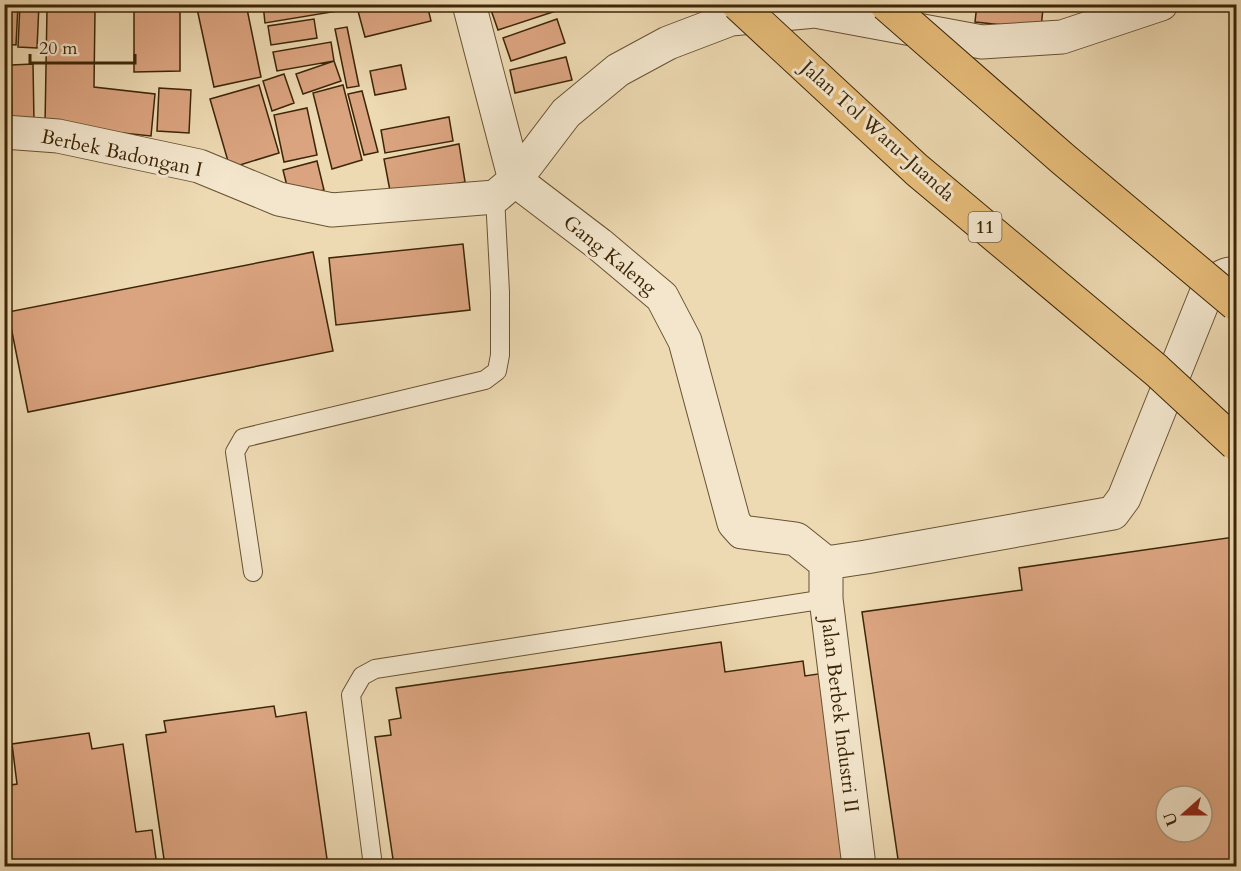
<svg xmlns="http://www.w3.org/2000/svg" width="1241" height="871" font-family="Cardo,serif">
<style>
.building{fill:#dba480;stroke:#3c2607;stroke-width:1.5;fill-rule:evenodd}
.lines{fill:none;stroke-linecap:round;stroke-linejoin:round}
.service-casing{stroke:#685332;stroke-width:20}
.minor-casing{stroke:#685332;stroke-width:35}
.service{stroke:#f3e6cd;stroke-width:18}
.minor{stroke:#f3e6cd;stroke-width:33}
.motorway-bridge-casing{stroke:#3c2607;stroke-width:35;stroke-linecap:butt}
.motorway-bridge{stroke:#e6bc79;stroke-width:33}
.labels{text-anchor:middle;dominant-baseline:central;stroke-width:6;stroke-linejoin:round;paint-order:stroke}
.shield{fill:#f3e6cd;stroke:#736042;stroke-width:1.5}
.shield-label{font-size:18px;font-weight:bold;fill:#3c2607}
.street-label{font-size:20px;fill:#3c2607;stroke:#f3e6cd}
</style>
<rect width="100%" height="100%" fill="#edd9b2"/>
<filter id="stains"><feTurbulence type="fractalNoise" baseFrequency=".00333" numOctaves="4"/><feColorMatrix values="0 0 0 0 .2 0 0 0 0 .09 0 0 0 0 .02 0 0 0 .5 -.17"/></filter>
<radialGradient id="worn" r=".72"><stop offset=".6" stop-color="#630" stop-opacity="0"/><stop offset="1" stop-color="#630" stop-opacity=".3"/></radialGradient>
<path class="building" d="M 4,4 L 18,5 L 16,45 L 4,44 Z
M 20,4 L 39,4 L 37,48 L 18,47 Z
M 196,4 L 246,4 L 261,77 L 214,87 Z
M 263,4 L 343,4 L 344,10 L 265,23 Z
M 386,4 L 427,4 L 431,21 L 365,37 L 358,11 Z
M 508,4 L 567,4 L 568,7 L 498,30 L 491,10 Z
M 977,4 L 1012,4 L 1043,8 L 1041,29 L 975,22 Z
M 47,9 L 95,11 L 94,87 L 155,94 L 151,136 L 45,125 Z
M 134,10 L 180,10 L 180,71 L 134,72 Z
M 314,19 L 317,38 L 271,45 L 268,26 Z
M 557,19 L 565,43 L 511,61 L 503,38 Z
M 347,27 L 359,86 L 347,88 L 335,29 Z
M 331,42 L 334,61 L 277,71 L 273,52 Z
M 566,57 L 572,80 L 515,93 L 510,70 Z
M 334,61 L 341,81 L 303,94 L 296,74 Z
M 33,64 L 34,122 L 12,122 L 11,65 Z
M 401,65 L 406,89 L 375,95 L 370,71 Z
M 284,74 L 294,103 L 272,111 L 263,81 Z
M 4,75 L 7,75 L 9,121 L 4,121 Z
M 259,85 L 279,153 L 230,168 L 210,99 Z
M 343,85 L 362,160 L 332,169 L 313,93 Z
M 159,88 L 191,90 L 189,133 L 157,131 Z
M 362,91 L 378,152 L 364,155 L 348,94 Z
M 307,108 L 317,155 L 284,162 L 274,115 Z
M 449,117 L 453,141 L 385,153 L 381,130 Z
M 459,144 L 465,182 L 391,196 L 384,159 Z
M 317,161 L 324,190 L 290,198 L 283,170 Z
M 463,244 L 470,310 L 336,325 L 329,258 Z
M 313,252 L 333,351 L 28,412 L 8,312 Z
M 1234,537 L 1236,556 L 1236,866 L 899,866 L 862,612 L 1022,590 L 1019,568 ZM 1166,796 L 1202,796 L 1202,832 L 1166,832 Z
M 721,642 L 725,672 L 803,661 L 805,676 L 831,672 L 850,866 L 394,866 L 375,737 L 391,735 L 389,720 L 401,718 L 396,688 Z
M 274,706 L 276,717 L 306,712 L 328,866 L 165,866 L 146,735 L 166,732 L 164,721 Z
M 89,733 L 92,749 L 123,744 L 136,832 L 152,830 L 157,866 L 4,866 L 4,786 L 17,784 L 12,744 Z"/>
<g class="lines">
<defs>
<path id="service" d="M 253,572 L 235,452 L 243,438 L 485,380 L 497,371 L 500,355 L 500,292 L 495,197
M 373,866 L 351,695 L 362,676 L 375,669 L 826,599"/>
<path id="minor" d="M 469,4 L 515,180 L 599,244 L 662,297 L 685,341 L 734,523 L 742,532 L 796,539 L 826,563
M 4,132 L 58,136 L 199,166 L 279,199 L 332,210 L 495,197 L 515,180 L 566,113 L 618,70 L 668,43 L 731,19 L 815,11 L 982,42 L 1062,37 L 1161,4
M 826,563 L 866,557 L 1113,513 L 1124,498 L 1208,289 C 1215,282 1220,276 1229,274 L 1236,279
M 826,563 L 826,599 L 859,866"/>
</defs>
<use href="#service" class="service-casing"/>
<use href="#minor" class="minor-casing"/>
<use href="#service" class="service"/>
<use href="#minor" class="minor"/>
<defs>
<path id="motorway-bridge" d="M 738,4 L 917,170 L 1156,370 L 1236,444
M 886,4 L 1063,159 L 1236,304"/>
</defs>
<use href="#motorway-bridge" class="motorway-bridge-casing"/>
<use href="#motorway-bridge" class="motorway-bridge"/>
</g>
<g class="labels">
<rect class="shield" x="968.5" y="212" width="33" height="30" rx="4.5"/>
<g class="shield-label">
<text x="985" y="227">11</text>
</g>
<g class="street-label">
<text transform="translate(878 131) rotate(42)">Jalan Tol Waru–Juanda</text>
<text transform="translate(122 153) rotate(12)">Berbek Badongan I</text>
<text transform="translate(610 255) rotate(39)">Gang Kaleng</text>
<text transform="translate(840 715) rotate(83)">Jalan Berbek Industri II</text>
</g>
</g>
<rect width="1241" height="871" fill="none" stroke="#edd9b2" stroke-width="24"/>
<rect x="6" y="6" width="1229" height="859" fill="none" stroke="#3c2607" stroke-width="3"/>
<rect x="12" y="12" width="1217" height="847" fill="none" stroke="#3c2607" stroke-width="1.5"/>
<g transform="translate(1184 814) rotate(249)"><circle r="28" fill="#f3e6cd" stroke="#aa997e" stroke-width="1.5"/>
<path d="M0-4.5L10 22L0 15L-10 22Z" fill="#8f2418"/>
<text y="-9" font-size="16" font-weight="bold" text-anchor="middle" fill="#3c2607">U</text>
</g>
<path d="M30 54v9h105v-9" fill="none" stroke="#3c2607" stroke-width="3"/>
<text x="39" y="54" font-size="18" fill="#3c2607" stroke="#f3e6cd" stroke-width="4.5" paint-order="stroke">20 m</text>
<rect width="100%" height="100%" filter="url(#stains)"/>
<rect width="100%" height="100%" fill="url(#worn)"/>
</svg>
